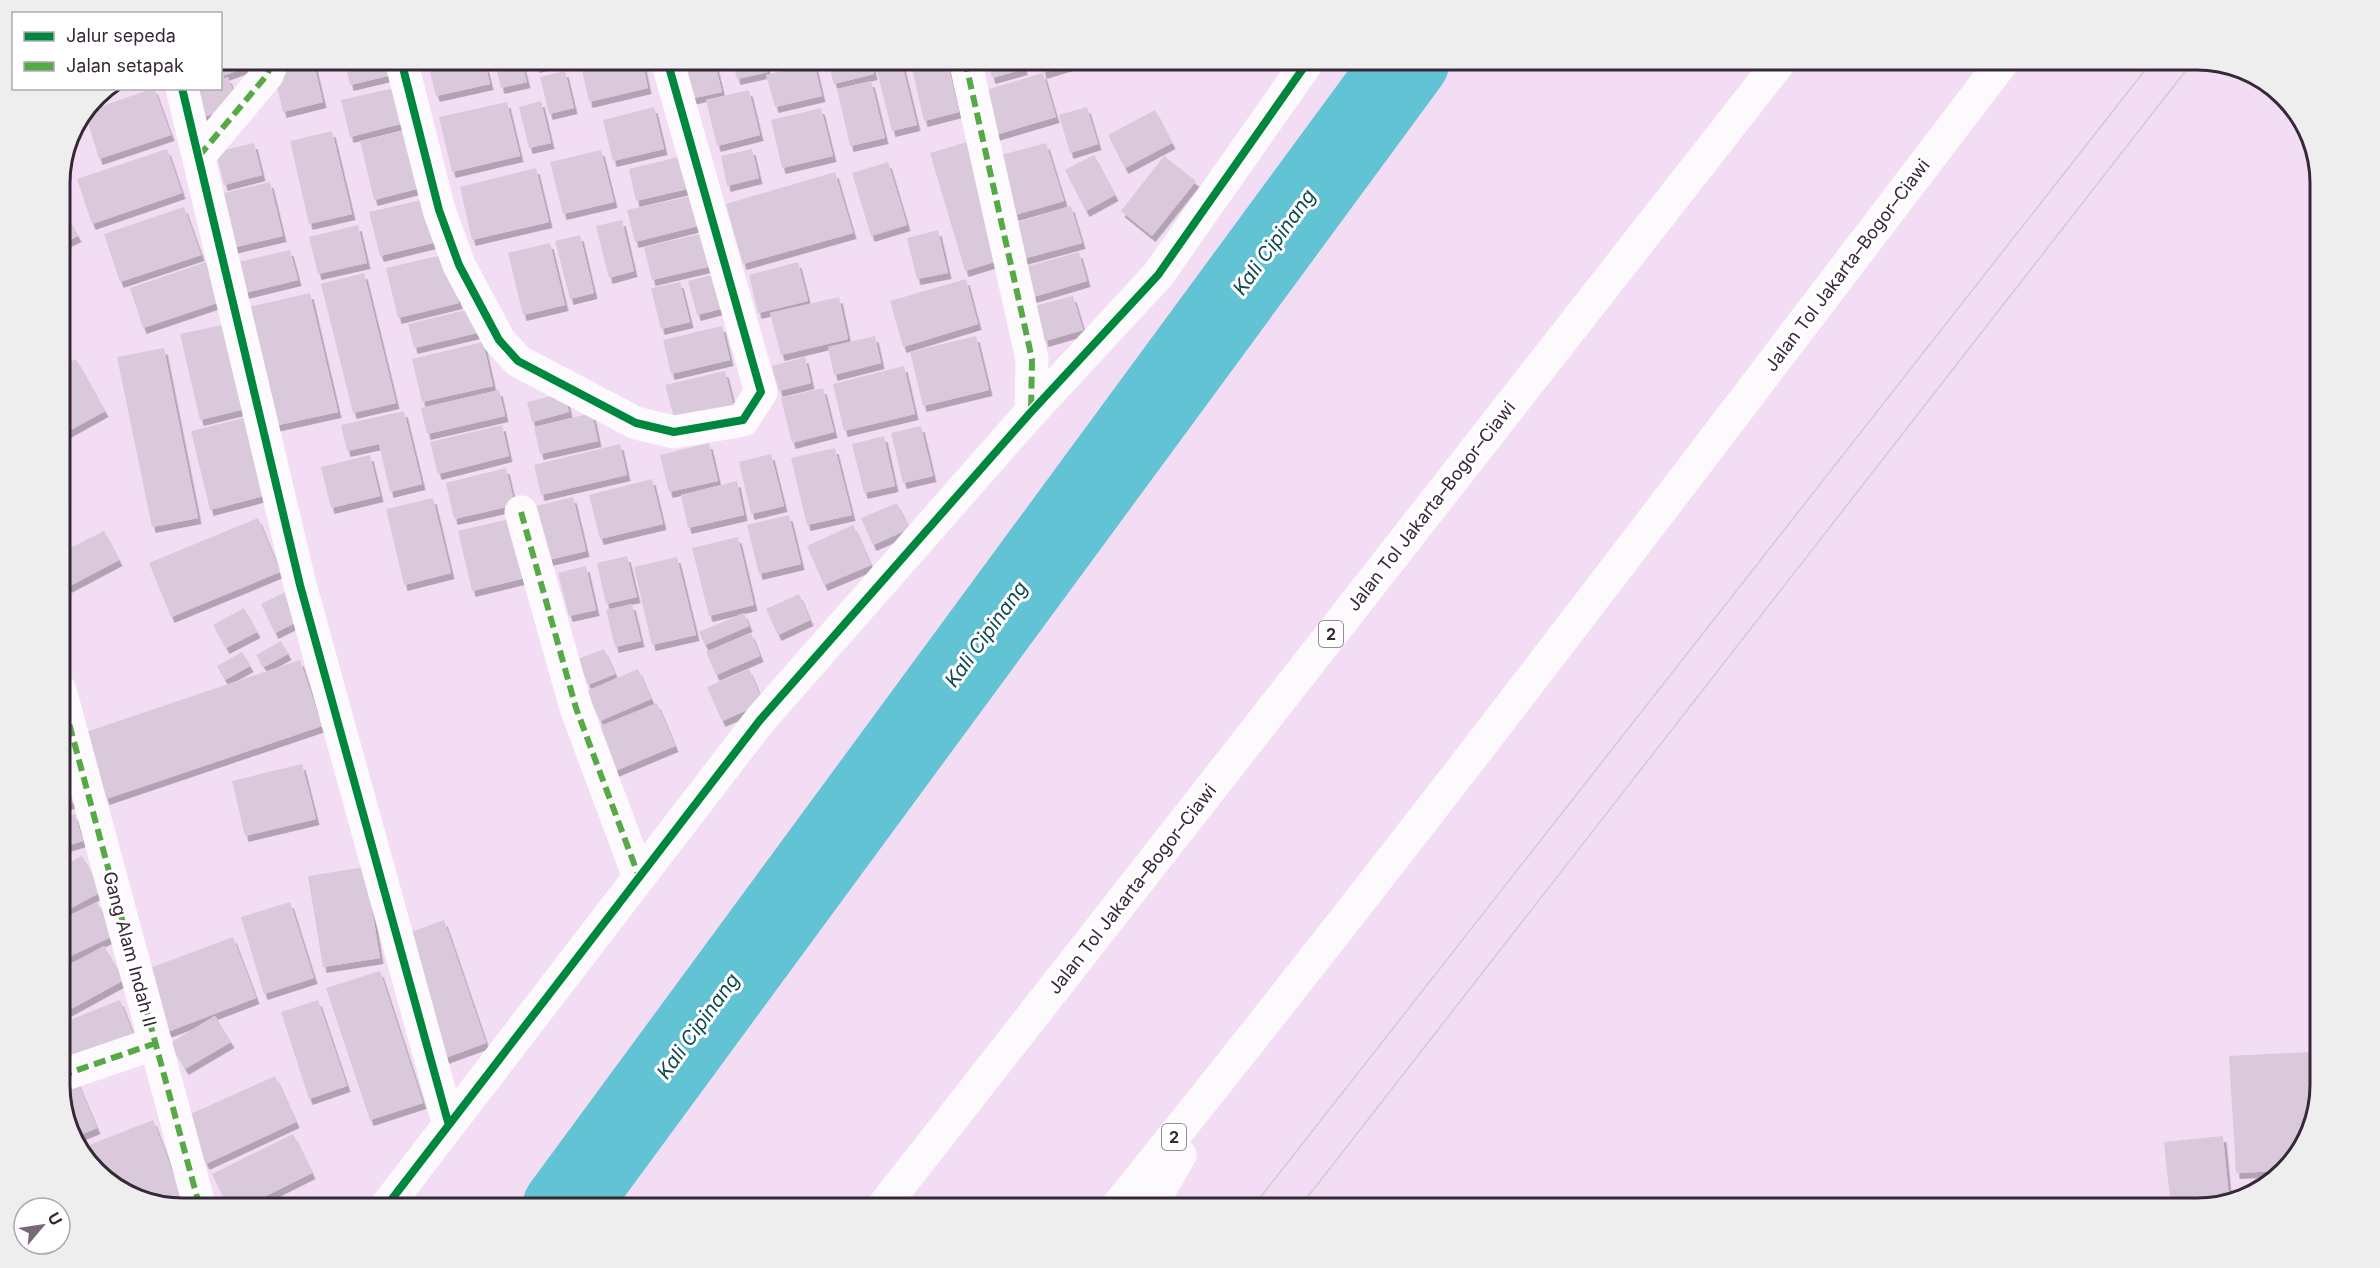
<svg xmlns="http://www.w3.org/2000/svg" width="2380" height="1268" font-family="Inter,sans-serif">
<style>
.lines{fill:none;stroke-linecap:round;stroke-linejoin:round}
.river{stroke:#62c3d4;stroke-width:84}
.building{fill:#dac9db;filter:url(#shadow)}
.minor{stroke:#fdfafd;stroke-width:33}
.motorway{stroke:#fdfafd;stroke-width:33}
.tram{stroke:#d2cbd2;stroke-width:1.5}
.quiet{stroke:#55aa46;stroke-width:6;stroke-dasharray:12 6;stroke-linecap:butt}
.cycleway-casing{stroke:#fff;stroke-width:11}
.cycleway{stroke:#00873e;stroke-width:8}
.labels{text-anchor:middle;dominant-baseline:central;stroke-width:6;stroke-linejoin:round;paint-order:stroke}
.shield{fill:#fff;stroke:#736874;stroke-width:1.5}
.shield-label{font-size:16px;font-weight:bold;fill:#372838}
.street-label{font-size:18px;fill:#372838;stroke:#fff}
.water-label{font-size:20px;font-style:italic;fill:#0e4a50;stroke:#fff}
.rim{fill:none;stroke:#372838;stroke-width:3}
</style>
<defs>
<filter id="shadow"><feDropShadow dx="3.5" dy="6" stdDeviation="0" flood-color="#0004"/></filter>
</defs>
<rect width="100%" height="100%" fill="#f3ddf4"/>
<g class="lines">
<path class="river" d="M 564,1208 L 1408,60"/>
</g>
<path class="building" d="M 220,60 L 265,60 L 220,77 Z
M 313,60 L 323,102 L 283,112 L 273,70 Z
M 344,60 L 388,60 L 392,75 L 350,85 Z
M 427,60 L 484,60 L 490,84 L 436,96 Z
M 494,60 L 521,60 L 527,82 L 501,88 Z
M 534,60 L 563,60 L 563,61 L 536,67 Z
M 604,60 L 642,60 L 648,88 L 589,102 L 581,65 Z
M 680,60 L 714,60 L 722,92 L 690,99 Z
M 732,60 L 765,60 L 768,72 L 737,79 Z
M 827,60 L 871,60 L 874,74 L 834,84 Z
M 901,60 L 917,125 L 892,131 L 876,67 Z
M 910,60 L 947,60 L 959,112 L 924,121 Z
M 987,60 L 1022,60 L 1024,69 L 992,78 Z
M 1040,60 L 1072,60 L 1073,64 L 1043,73 Z
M 814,63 L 822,96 L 775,107 L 766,75 Z
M 565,71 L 574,108 L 549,114 L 540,77 Z
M 1043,73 L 1056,117 L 992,136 L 979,92 Z
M 228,77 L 238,105 L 201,118 L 196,88 L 220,88 L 220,80 Z
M 871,81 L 885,138 L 850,146 L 837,89 Z
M 399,87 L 408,122 L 350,137 L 341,100 Z
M 154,88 L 171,135 L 99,159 L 85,112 Z
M 749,90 L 760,135 L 717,146 L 706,100 Z
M 541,101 L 551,143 L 529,148 L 519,107 Z
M 507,102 L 520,156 L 452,172 L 439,117 Z
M 654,107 L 664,149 L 613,161 L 603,120 Z
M 1087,107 L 1098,144 L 1070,153 L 1059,115 Z
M 821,108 L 833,156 L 782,168 L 771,120 Z
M 1155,110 L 1172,143 L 1125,168 L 1108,135 Z
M 410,129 L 424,187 L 374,200 L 360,141 Z
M 332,131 L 352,214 L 309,224 L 290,141 Z
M 967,142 L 1001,260 L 965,271 L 930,153 Z
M 254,143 L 262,175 L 224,185 L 216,152 Z
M 1046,143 L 1064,201 L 1015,215 L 998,156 Z
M 167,149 L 182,193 L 92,224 L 77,179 Z
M 752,149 L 759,178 L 727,186 L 721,156 Z
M 601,150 L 614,202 L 563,214 L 550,162 Z
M 1094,155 L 1115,195 L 1086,211 L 1065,170 Z
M 1164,156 L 1196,181 L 1152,236 L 1121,211 Z
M 679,157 L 687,189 L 636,201 L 629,169 Z
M 888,162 L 907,225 L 871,236 L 852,173 Z
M 536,168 L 549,222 L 472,240 L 460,187 Z
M 835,172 L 853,233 L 743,264 L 726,204 Z
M 270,182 L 283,236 L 232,248 L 220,194 Z
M 691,196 L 698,226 L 635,242 L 627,210 Z
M 426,199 L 437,242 L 380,256 L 369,212 Z
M 1071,206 L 1082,243 L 1023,259 L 1012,224 Z
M 184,207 L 201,255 L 120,282 L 104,234 Z
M 64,211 L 78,236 L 60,245 L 60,213 Z
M 622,220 L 634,271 L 609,278 L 596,226 Z
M 358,225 L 367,263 L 318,274 L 309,237 Z
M 938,230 L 948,273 L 917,279 L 907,238 Z
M 704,233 L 712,266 L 652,280 L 644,247 Z
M 580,235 L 594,293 L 570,299 L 555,241 Z
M 550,243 L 565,305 L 523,315 L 508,253 Z
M 290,250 L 298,280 L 241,294 L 234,263 Z
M 1079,252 L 1087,281 L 1033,297 L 1025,267 Z
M 447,254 L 459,303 L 398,318 L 386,268 Z
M 209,261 L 223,301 L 143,328 L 130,288 Z
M 798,262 L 808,301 L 758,313 L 749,275 Z
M 364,273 L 396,403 L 353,413 L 321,284 Z
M 720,273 L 728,307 L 697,315 L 688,281 Z
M 966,279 L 978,324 L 903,347 L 890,301 Z
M 680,282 L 690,322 L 661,329 L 651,288 Z
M 310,293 L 338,412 L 274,426 L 245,308 Z
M 1073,296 L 1083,330 L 1045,341 L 1035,306 Z
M 839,297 L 848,339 L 781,355 L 770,313 Z
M 470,309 L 477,333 L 414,348 L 408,324 Z
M 222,325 L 241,410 L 200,420 L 180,334 Z
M 722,326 L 730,360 L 671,374 L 663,340 Z
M 875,336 L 881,363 L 834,375 L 828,347 Z
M 976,336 L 989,390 L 923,406 L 910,352 Z
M 483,342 L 493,386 L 422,402 L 412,359 Z
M 164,348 L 198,518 L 152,527 L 117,357 Z
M 805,357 L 811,383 L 779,391 L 772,366 Z
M 76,359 L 105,411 L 60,436 L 60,367 Z
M 904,366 L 915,414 L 844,431 L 833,384 Z
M 725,371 L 734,407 L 675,421 L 665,385 Z
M 823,388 L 834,432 L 792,443 L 781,398 Z
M 499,390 L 505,416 L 427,434 L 421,408 Z
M 565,393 L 569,412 L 532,422 L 527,402 Z
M 404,411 L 422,484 L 390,492 L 379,444 L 347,451 L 341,425 Z
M 592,413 L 598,441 L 540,454 L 534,427 Z
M 248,417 L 267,495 L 210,510 L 191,431 Z
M 502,425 L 509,456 L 438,474 L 430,442 Z
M 921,426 L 933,476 L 903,483 L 891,433 Z
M 884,436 L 895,486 L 864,493 L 852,444 Z
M 709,443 L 718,481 L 669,492 L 660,455 Z
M 620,444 L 627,475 L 541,495 L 534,465 Z
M 835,448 L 852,515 L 807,525 L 791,458 Z
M 771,454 L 784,506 L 751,514 L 739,462 Z
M 370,455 L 380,496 L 331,508 L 321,467 Z
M 506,468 L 515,505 L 454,519 L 446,483 Z
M 652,479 L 663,524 L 600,539 L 589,495 Z
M 737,481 L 744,515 L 688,528 L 681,495 Z
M 573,497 L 586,551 L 549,560 L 536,506 Z
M 433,498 L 451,573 L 404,585 L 386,509 Z
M 897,503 L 909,529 L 873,545 L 861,518 Z
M 789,515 L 801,564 L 759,574 L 747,525 Z
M 258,518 L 280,572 L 171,617 L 149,563 Z
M 510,519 L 525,578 L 472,591 L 458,531 Z
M 853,525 L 871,565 L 824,585 L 807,546 Z
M 104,531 L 119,560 L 68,587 L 60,573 L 60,553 Z
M 738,537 L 754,605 L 709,616 L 692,548 Z
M 627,556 L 637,597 L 606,604 L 597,563 Z
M 677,557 L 696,635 L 652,645 L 634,567 Z
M 586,566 L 596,610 L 569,616 L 558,573 Z
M 291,589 L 305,618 L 275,633 L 261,604 Z
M 799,594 L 810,620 L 778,635 L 766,609 Z
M 632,604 L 641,641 L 615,647 L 606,610 Z
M 244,608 L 257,632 L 226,648 L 213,625 Z
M 744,613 L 749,626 L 705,645 L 699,632 Z
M 751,633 L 760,656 L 716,675 L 706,652 Z
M 281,641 L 288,654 L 264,667 L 256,655 Z
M 604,649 L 615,674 L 588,685 L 578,659 Z
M 242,652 L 250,666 L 225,680 L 217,666 Z
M 300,660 L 322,726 L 106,799 L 83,733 Z
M 638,669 L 651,699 L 600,721 L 587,691 Z
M 749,669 L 763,703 L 722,721 L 707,687 Z
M 657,703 L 675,746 L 615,771 L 596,728 Z
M 302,764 L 316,819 L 245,836 L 232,781 Z
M 70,777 L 78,801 L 60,806 L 60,780 Z
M 75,814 L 83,841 L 60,848 L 60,819 Z
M 82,856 L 101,892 L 60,914 L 60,867 Z
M 365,867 L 380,958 L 323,967 L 308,876 Z
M 97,902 L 113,936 L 60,961 L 60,920 Z
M 290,902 L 314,978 L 264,994 L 241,917 Z
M 444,920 L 486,1043 L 445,1058 L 403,935 Z
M 233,937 L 256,998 L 162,1034 L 139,972 Z
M 104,946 L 124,980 L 60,1015 L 60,970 Z
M 380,971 L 423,1103 L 370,1120 L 326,988 Z
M 120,1000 L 134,1037 L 60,1066 L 60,1024 Z
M 318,1000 L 347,1086 L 309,1099 L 281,1012 Z
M 215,1016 L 231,1042 L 185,1069 L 170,1043 Z
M 2310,1052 L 2314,1111 L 2307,1140 L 2280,1171 L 2236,1173 L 2229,1056 Z
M 74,1074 L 97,1128 L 75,1137 L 60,1093 L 60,1079 Z
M 275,1076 L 296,1122 L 206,1164 L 184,1117 Z
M 153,1120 L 186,1208 L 128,1195 L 81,1154 L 79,1149 Z
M 293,1134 L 312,1173 L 242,1208 L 229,1208 L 212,1174 Z
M 2223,1136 L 2229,1198 L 2197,1208 L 2171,1208 L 2164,1142 Z
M 337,1199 L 342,1208 L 319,1208 Z"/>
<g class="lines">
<path class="minor" d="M 401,60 L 439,210 L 459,265 L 499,340 L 518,361 L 636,423 L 674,432 L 743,420 L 761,392 L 667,60
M 965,60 L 1032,359 L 1031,412
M 182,88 L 300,585 L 448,1122
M 199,156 L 267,75 L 273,60
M 521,512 L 576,708 L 639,877
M 60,690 L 200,1208
M 60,1076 L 156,1043
M 385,1208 L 760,720 L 1031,412 L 1158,275 L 1309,60"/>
<path class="motorway" d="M 882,1208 L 1781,60
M 1116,1208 C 1420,832 1710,444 2004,60
M 1149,1208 L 1180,1155"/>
<path class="tram" d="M 1252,1208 L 2153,60
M 1299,1208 L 2194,60"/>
<path class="quiet" d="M 965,60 L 1032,359 L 1031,412
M 199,156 L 267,75 L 273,60
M 521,512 L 576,708 L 639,877
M 60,690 L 200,1208
M 60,1076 L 156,1043"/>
<defs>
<path id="cycleway" d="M 401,60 L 439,210 L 459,265 L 499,340 L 518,361 L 636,423 L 674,432 L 743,420 L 761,392 L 667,60
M 182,88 L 300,585 L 448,1122
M 385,1208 L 760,720 L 1031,412 L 1158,275 L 1309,60"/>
</defs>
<use href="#cycleway" class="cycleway-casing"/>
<use href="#cycleway" class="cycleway"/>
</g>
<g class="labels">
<g class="shield">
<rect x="1319" y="621" width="24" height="26" rx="4.5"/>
<rect x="1162" y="1124" width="24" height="26" rx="4.5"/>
</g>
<g class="shield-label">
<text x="1331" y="634">2</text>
<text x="1174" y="1137">2</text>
</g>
<g class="street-label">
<text transform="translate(1847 265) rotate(-53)">Jalan Tol Jakarta–Bogor–Ciawi</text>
<text transform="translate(1431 506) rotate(-52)">Jalan Tol Jakarta–Bogor–Ciawi</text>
<text transform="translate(1132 889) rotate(-52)">Jalan Tol Jakarta–Bogor–Ciawi</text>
<text transform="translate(130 949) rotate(75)">Gang Alam Indah II</text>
</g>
<g class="water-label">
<text transform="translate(1274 242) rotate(-54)">Kali Cipinang</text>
<text transform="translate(986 634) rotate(-54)">Kali Cipinang</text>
<text transform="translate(698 1026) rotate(-54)">Kali Cipinang</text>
</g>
</g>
<path d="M0 0H2380V1268H0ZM183 70H2197A113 113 0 0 1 2310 183V1085A113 113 0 0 1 2197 1198H183A113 113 0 0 1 70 1085V183A113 113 0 0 1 183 70Z" fill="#efeeef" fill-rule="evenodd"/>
<path class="rim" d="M183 70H2197A113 113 0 0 1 2310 183V1085A113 113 0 0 1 2197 1198H183A113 113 0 0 1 70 1085V183A113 113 0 0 1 183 70Z"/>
<rect x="12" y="12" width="210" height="78" fill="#ffffff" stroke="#afa9af" stroke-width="1.5"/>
<rect x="24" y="32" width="30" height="9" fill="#00873e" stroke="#afa9af" stroke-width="1.5"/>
<text x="66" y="42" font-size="18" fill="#372838">Jalur sepeda</text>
<rect x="24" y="62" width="30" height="9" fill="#55aa46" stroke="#afa9af" stroke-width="1.5"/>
<text x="66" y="72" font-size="18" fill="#372838">Jalan setapak</text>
<g transform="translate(42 1226) rotate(61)"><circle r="28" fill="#ffffff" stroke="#afa9af" stroke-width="1.5"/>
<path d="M0-4.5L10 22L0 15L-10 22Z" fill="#79677a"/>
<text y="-9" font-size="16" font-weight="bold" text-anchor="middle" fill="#372838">U</text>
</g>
</svg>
